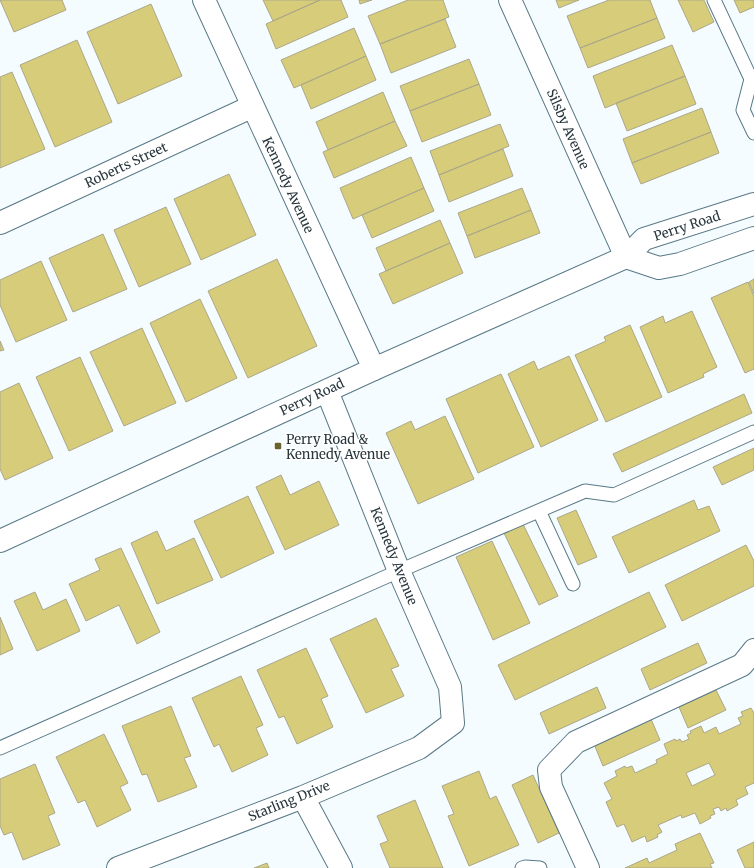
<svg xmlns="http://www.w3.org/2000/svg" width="754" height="868" font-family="Merriweather,serif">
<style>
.building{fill:#d7cc79;stroke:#aba789;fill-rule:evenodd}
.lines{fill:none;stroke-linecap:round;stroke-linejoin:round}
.service-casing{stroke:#597987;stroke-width:15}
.minor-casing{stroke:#597987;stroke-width:24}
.tertiary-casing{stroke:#597987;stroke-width:24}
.service{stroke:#fff;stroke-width:13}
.minor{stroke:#fff;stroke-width:22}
.tertiary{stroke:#fff;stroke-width:22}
.poi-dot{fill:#6a632f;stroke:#fff;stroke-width:1.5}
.labels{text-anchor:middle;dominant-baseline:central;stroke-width:3;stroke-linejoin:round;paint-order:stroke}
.street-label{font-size:13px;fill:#28363c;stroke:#fff}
.poi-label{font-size:13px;fill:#28363c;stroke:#fff;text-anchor:start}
</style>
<rect width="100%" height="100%" fill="#f5fcff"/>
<path class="building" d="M 0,0 L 62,0 L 66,10 L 14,32 Z
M 263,0 L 320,0 L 273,21 Z
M 320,0 L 341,0 L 348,17 L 276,49 L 266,24 Z
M 359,0 L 372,0 L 360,4 Z
M 408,0 L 443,0 L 449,17 L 380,44 L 368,16 Z
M 556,0 L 579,0 L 559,8 Z
M 609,0 L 650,0 L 657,18 L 580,48 L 567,16 Z
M 678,0 L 704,0 L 714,22 L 693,32 Z
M 734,0 L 754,0 L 754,7 L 740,13 Z
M 151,4 L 182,76 L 118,104 L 87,32 Z
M 657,18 L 665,38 L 588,68 L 580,48 Z
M 445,19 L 456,47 L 391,73 L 380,44 Z
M 354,28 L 366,56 L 294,88 L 281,60 Z
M 77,40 L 112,122 L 55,147 L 20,65 Z
M 672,45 L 685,76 L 605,108 L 593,76 Z
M 366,56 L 376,80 L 311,109 L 301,85 Z
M 469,59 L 479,84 L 410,111 L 400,86 Z
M 12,72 L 45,149 L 0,168 L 0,77 Z
M 685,76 L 696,104 L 627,131 L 616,103 Z
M 479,84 L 491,115 L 422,142 L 410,111 Z
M 383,92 L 395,121 L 328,150 L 316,122 Z
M 702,108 L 711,132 L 632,163 L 623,139 Z
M 395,121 L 407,146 L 334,178 L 323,152 Z
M 500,124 L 509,146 L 439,175 L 430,151 Z
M 711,132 L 719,153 L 641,184 L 632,163 Z
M 503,149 L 513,176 L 449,202 L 439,175 Z
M 411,157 L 424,188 L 353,219 L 340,188 Z
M 229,174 L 256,235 L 201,260 L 174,199 Z
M 424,188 L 434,211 L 372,238 L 362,215 Z
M 522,188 L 531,210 L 467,236 L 458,213 Z
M 166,207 L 191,264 L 139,287 L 114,230 Z
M 531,210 L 540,233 L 475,258 L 467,236 Z
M 440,220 L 450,243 L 386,271 L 376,248 Z
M 103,234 L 127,289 L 73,312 L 49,258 Z
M 450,243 L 463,273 L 393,304 L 379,274 Z
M 277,259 L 317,346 L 248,378 L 208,291 Z
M 41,261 L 67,320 L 16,342 L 0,305 L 0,280 Z
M 754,279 L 754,294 L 749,282 Z
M 748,282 L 754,297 L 754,369 L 745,373 L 711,298 Z
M 200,299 L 237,378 L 186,402 L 150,323 Z
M 692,311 L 717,367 L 703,374 L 704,377 L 668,393 L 640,327 L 663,316 L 665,323 Z
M 630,325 L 662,397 L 606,422 L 575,355 L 606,341 L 604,337 Z
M 142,328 L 176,403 L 124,426 L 90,352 Z
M 0,341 L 4,350 L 0,351 Z
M 569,356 L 598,420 L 541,447 L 508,374 L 534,361 L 538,370 Z
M 80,357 L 113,431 L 69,451 L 36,377 Z
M 501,374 L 534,447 L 478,473 L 446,399 Z
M 19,383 L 53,458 L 5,480 L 0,469 L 0,392 Z
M 744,394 L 752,413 L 622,472 L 613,454 Z
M 445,416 L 474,479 L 418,504 L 386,433 L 411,421 L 415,430 Z
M 754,448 L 754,470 L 722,485 L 713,467 Z
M 281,475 L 290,495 L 319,481 L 339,525 L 285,550 L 256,487 Z
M 248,496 L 274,553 L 221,578 L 194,521 Z
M 694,500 L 698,510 L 709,506 L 720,531 L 629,573 L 612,537 Z
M 576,510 L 597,557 L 578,565 L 557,518 Z
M 522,522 L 558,596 L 539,605 L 503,531 Z
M 157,531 L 166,551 L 194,538 L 213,580 L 157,604 L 131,543 Z
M 492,541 L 530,623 L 493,640 L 456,557 Z
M 746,545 L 754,561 L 754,586 L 682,621 L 665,585 Z
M 121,548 L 160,632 L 137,644 L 119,605 L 86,621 L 69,584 L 100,570 L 95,559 Z
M 35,592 L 43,610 L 66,599 L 80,631 L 37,651 L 14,601 Z
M 649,592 L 666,627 L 515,700 L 498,665 Z
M 0,617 L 13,649 L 0,655 Z
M 376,618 L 399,666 L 391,669 L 404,696 L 366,713 L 330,639 Z
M 698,643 L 707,663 L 650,690 L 641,669 Z
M 306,648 L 328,696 L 321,699 L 333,727 L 297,744 L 284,716 L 279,718 L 257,670 Z
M 241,676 L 263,725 L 256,728 L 268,755 L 232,772 L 219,744 L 214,747 L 192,698 Z
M 597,687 L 606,708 L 549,734 L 540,713 Z
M 716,690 L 726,710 L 688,728 L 679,707 Z
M 171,706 L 191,756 L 184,758 L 197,787 L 158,802 L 147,774 L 142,775 L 122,726 Z
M 751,708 L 754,713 L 754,783 L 745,787 L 748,794 L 736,800 L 738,805 L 727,811 L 726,808 L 721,811 L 719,807 L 713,809 L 715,814 L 710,816 L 711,818 L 700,824 L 695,813 L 682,818 L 681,815 L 658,825 L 662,832 L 657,835 L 658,837 L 647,842 L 645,836 L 632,842 L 624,824 L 617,827 L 606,802 L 612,799 L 604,783 L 617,776 L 615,771 L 625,766 L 626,768 L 632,766 L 635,773 L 657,763 L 656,760 L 668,754 L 664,744 L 675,739 L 676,741 L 680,739 L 682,742 L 689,739 L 687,735 L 691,733 L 690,731 L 701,726 L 704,733 L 716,727 L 719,734 L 741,724 L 738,718 L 743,716 L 741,712 ZM 709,763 L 715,775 L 692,786 L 686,773 Z
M 651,719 L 660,740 L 603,766 L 594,744 Z
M 104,734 L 128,783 L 120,787 L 131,810 L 97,827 L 85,800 L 78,803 L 56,757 Z
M 35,764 L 55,813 L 48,816 L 60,845 L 23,860 L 12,832 L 4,835 L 0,826 L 0,779 Z
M 479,771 L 490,799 L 496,796 L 519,845 L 469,866 L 448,816 L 454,814 L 442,786 Z
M 533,775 L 559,833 L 538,843 L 512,785 Z
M 415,800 L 443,868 L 390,868 L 380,844 L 388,841 L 377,816 Z
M 700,833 L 714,863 L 710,864 L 712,868 L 625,868 L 647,858 L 649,863 L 677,850 L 675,844 Z
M 754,842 L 754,868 L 745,868 L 737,850 Z
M 267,863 L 269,868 L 254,868 Z"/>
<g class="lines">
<defs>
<path id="service" d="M 714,0 L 751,79 L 743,110 L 754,133
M 539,511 L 573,584
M 0,748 L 399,571 L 585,491 L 614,495 L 754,432
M 522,868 L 525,867 L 540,868"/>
<path id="minor" d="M 204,0 L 374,369
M 510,0 L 626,257
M 0,223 L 251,107
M 303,797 L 341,868
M 118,868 L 303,797 L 419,748 L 453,723 L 450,687 L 399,571 L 327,391
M 588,868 L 551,787 L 549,770 L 576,742 L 742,665 L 754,650"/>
<path id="tertiary" d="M 626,257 L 659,268 L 680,264 L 754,238
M 0,541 L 374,369 L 626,257 L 644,239 L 754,204"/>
</defs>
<use href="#service" class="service-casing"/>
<use href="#minor" class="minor-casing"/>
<use href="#tertiary" class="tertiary-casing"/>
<use href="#service" class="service"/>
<use href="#minor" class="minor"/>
<use href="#tertiary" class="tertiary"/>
</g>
<rect class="poi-dot" x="274" y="442" width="8" height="8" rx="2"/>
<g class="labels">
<g class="street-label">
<text transform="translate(568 129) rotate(66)">Silsby Avenue</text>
<text transform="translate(126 165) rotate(-25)">Roberts Street</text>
<text transform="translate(288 185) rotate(65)">Kennedy Avenue</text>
<text transform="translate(687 226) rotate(-18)">Perry Road</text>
<text transform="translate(312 397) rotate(-25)">Perry Road</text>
<text transform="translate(394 556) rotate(68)">Kennedy Avenue</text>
<text transform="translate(289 801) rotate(-22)">Starling Drive</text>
</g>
<g class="poi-label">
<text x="286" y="439">Perry Road &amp;<tspan x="286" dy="15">Kennedy Avenue</tspan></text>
</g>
</g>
</svg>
